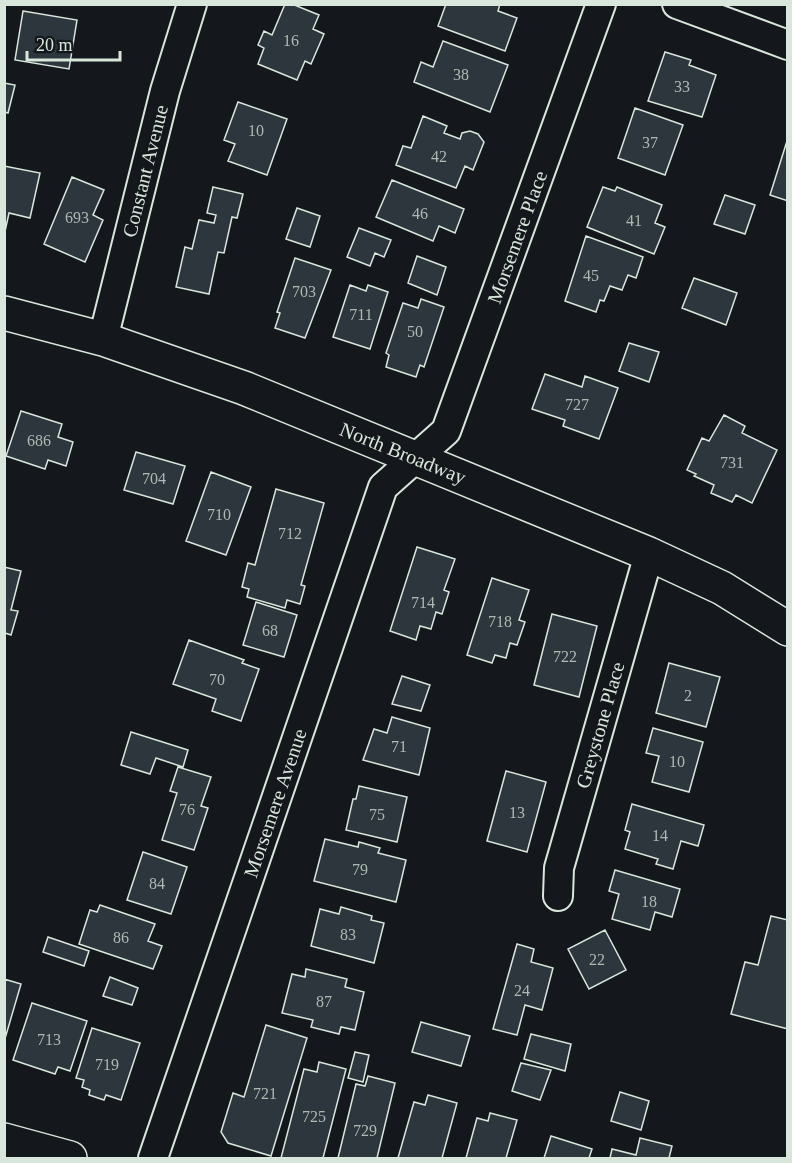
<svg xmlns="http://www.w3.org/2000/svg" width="792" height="1163" font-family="'Times New Roman',serif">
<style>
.building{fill:#2c363c;stroke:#d8e6dc;stroke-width:1.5}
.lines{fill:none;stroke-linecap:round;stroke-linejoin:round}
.street-casing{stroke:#d8e6dc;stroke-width:32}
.secondary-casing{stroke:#d8e6dc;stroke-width:36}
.primary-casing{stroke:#d8e6dc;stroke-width:36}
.street{stroke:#14181c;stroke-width:28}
.secondary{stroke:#14181c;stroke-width:33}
.primary{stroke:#14181c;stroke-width:33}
.labels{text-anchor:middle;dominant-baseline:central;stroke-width:4.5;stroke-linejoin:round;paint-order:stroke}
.number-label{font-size:16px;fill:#adbab4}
.street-label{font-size:20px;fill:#d8e6dc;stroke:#14181c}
</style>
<rect width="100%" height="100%" fill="#14181c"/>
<path class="building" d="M 285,4 L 292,4 L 319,15 L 313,29 L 324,34 L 311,64 L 305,61 L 297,80 L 258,64 L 264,48 L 258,45 L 264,31 L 272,35 Z
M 446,4 L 500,4 L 498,11 L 517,18 L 505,51 L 438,26 Z
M 23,11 L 77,20 L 69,69 L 15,60 Z
M 443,41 L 508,65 L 490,112 L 414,82 L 421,62 L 433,67 Z
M 665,52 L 691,60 L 689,65 L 716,75 L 702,117 L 648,101 Z
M 4,83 L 15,85 L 8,113 L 4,112 Z
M 238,102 L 287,119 L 267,175 L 228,161 L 235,144 L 224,140 Z
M 635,108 L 683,125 L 665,175 L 618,158 Z
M 423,116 L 447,126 L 444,133 L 460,139 L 462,133 L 470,131 L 478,134 L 484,142 L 473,170 L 465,166 L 456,188 L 396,165 L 403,146 L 411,148 Z
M 787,141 L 788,142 L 788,201 L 770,195 Z
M 4,166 L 40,173 L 30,218 L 9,213 L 4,236 Z
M 72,177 L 104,190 L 93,215 L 103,220 L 85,262 L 44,244 Z
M 392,180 L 464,209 L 455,233 L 439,226 L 433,241 L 376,217 Z
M 213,187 L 243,194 L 237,218 L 232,217 L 224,253 L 218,252 L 209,294 L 176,287 L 185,247 L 192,249 L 199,220 L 214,223 L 216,215 L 207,213 Z
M 603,187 L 615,191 L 617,187 L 662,205 L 655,223 L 665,227 L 654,254 L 587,227 Z
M 725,195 L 755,205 L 745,234 L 714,224 Z
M 297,208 L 320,216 L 310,247 L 286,239 Z
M 359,228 L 391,240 L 384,257 L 375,253 L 370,266 L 347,257 Z
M 586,236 L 643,257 L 636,278 L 628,275 L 622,290 L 610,286 L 604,301 L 600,300 L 596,312 L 565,301 Z
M 417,256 L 446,267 L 437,295 L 408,283 Z
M 295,258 L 331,270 L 305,338 L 275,328 L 280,313 L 277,312 Z
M 694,278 L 737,293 L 726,325 L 682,308 Z
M 350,285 L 366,291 L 368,285 L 388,292 L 370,349 L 333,337 Z
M 421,299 L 444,307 L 424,367 L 420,365 L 416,377 L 386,367 L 389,355 L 386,353 L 403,303 L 418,308 Z
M 629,343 L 659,352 L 649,382 L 619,371 Z
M 545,374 L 582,387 L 585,376 L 618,388 L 599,439 L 563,426 L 565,420 L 532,409 Z
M 21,411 L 62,424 L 58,437 L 73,442 L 66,466 L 48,460 L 45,469 L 6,456 Z
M 724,415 L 745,426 L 742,433 L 777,450 L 752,503 L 736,495 L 732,502 L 711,493 L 714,485 L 694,476 L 696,474 L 687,470 L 702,438 L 709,441 Z
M 136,452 L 185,466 L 173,504 L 124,490 Z
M 211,472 L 251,487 L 226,555 L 186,541 Z
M 276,489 L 324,503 L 301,585 L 305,586 L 300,604 L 287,600 L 285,608 L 247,597 L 249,589 L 242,587 L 248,563 L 255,565 Z
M 417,547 L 455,559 L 444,590 L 449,592 L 442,614 L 436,612 L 431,629 L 420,626 L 416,640 L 390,631 Z
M 4,567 L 21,571 L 11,610 L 18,611 L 11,635 L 5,633 L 4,636 Z
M 492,578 L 529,590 L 519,620 L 525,622 L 517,645 L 510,643 L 506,658 L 495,655 L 492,663 L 467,655 Z
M 256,602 L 297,615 L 284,657 L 243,645 Z
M 552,614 L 597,626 L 579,697 L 534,685 Z
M 189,640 L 244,660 L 242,663 L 259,669 L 241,721 L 212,711 L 216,699 L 173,684 Z
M 669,663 L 720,677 L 706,727 L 656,713 Z
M 402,676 L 430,685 L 421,711 L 392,704 Z
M 392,717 L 430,728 L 419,775 L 363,760 L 374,729 L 387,733 Z
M 653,728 L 703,742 L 689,792 L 652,782 L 659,756 L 646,753 Z
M 131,732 L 188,750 L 183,767 L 156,758 L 150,774 L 121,765 Z
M 178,767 L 211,777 L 201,806 L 208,808 L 194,850 L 162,840 L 177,793 L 170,791 Z
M 506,771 L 546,782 L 527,852 L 487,841 Z
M 359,786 L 407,797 L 397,842 L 346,830 L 353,799 L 356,799 Z
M 632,804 L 704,825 L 698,846 L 681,841 L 673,869 L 656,864 L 658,859 L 625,849 L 630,832 L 625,830 Z
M 325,839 L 358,847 L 359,842 L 380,848 L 378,853 L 406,860 L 396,902 L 314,881 Z
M 143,852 L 187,867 L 171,914 L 127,900 Z
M 615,870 L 680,889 L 672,917 L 655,912 L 650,930 L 612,919 L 619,894 L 609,891 Z
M 100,905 L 155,924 L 148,941 L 162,946 L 153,969 L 79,944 L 90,910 L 97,912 Z
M 341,907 L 372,916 L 371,920 L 384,923 L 374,963 L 311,946 L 320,909 L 339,914 Z
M 771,916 L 788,920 L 788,1029 L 731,1014 L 745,962 L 758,965 Z
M 605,930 L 626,970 L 589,989 L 568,949 Z
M 48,937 L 89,951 L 84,966 L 43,952 Z
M 517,944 L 534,949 L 531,962 L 553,968 L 542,1010 L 525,1005 L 517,1035 L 493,1029 Z
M 306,969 L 347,979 L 345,987 L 364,992 L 355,1030 L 341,1027 L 339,1034 L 311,1027 L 313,1020 L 282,1013 L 292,974 L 305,977 Z
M 110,977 L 138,988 L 132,1005 L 103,996 Z
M 4,979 L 21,984 L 4,1042 Z
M 32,1003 L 87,1021 L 70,1071 L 58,1067 L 55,1074 L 13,1060 Z
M 421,1022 L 470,1036 L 461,1066 L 412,1052 Z
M 266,1025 L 307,1038 L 271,1156 L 228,1143 L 221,1132 L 233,1093 L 244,1097 Z
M 92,1028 L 140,1043 L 121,1100 L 106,1095 L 104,1100 L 89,1095 L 90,1090 L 82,1087 L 84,1080 L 76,1078 Z
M 531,1034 L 571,1044 L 565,1071 L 524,1059 Z
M 355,1052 L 369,1055 L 363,1082 L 348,1078 Z
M 319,1062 L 346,1069 L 323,1158 L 281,1158 L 304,1069 L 317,1072 Z
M 521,1063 L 551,1070 L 540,1100 L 512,1091 Z
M 368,1076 L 395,1083 L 377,1158 L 338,1158 L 356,1084 L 365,1086 Z
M 620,1092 L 649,1101 L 641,1130 L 611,1121 Z
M 428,1095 L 457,1103 L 442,1158 L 398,1158 L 414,1102 L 425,1105 Z
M 490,1113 L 517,1120 L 506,1158 L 466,1158 L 477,1118 L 488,1121 Z
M 551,1136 L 592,1149 L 589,1158 L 544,1158 Z
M 640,1138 L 672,1146 L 669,1158 L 610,1158 L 612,1149 L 636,1155 Z"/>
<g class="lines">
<defs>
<path id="street" d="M 677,4 L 788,45
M 103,339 L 165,91 L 192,4
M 558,896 L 559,868 L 649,554
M 153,1158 L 383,487 L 446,431 L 601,4"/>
<path id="secondary" d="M 4,1140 L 70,1158"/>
<path id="primary" d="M 4,313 L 103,339 L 244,388 L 649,554 L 722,588 L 788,629"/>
</defs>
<use href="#street" class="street-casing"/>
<use href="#secondary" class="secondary-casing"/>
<use href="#primary" class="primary-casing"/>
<use href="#street" class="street"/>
<use href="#secondary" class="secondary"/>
<use href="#primary" class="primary"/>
</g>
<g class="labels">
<g class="number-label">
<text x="291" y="40">16</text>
<text x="461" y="74">38</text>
<text x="682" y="86">33</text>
<text x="256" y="130">10</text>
<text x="650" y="142">37</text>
<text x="439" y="156">42</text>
<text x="420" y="213">46</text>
<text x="77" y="217">693</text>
<text x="634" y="220">41</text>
<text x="591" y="275">45</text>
<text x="304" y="291">703</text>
<text x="361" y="314">711</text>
<text x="415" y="331">50</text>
<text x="577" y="404">727</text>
<text x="39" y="440">686</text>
<text x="732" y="462">731</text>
<text x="154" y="478">704</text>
<text x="219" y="514">710</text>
<text x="290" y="533">712</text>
<text x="423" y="602">714</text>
<text x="500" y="621">718</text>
<text x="270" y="630">68</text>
<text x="565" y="656">722</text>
<text x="217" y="679">70</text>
<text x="688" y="695">2</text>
<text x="399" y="746">71</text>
<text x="677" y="761">10</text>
<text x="187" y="809">76</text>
<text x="517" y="812">13</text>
<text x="377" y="814">75</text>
<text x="660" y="835">14</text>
<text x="360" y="869">79</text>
<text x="157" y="883">84</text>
<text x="649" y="901">18</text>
<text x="348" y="934">83</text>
<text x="121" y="937">86</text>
<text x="597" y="959">22</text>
<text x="522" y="990">24</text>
<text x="324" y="1001">87</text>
<text x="49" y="1039">713</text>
<text x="107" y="1064">719</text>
<text x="265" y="1093">721</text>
<text x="314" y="1116">725</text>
<text x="365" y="1130">729</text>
</g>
<g class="street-label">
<text transform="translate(145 171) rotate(-76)">Constant Avenue</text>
<text transform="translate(517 237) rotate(-70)">Morsemere Place</text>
<text transform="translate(403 453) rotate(22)">North Broadway</text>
<text transform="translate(600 725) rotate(-74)">Greystone Place</text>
<text transform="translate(275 803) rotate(-71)">Morsemere Avenue</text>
</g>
</g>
<rect width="792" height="1163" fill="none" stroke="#d8e6dc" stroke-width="12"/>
<path d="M27 51v9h93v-9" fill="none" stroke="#d8e6dc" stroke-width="3"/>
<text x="36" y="51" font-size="18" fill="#d8e6dc" stroke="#14181c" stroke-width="4.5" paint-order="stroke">20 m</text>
</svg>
